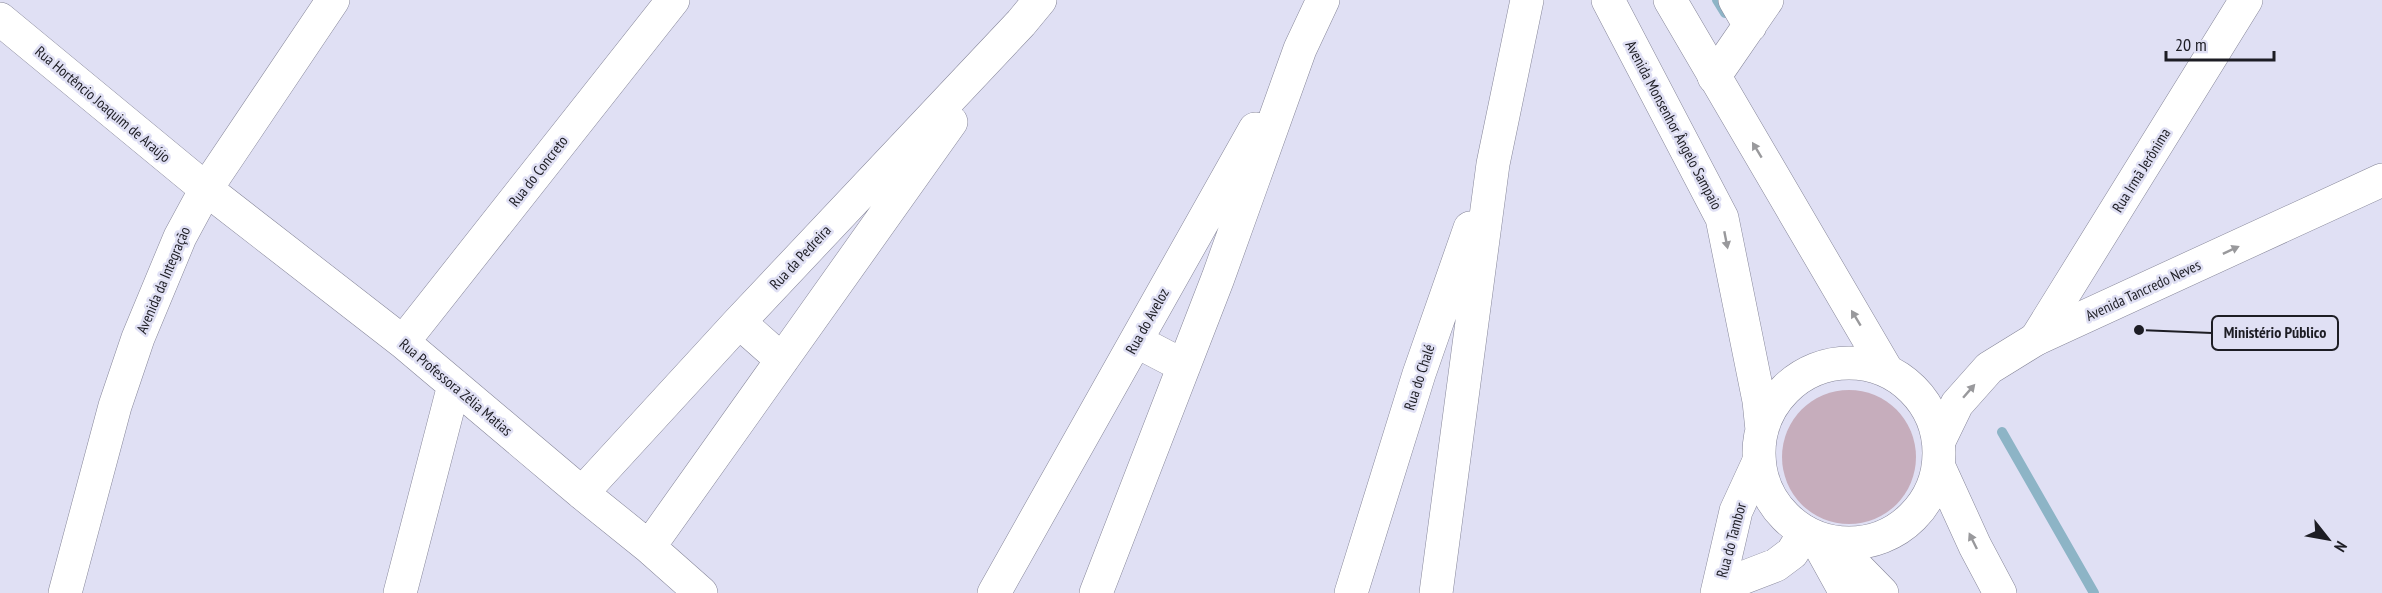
<svg xmlns="http://www.w3.org/2000/svg" width="2382" height="593" font-family="'PT Sans Narrow',sans-serif">
<style>
.green{fill:#c6adbc}
.lines{fill:none;stroke-linecap:round;stroke-linejoin:round}
.stream{stroke:#8db4c6;stroke-width:10}
.minor-casing{stroke:#868699;stroke-width:34}
.tertiary-casing{stroke:#868699;stroke-width:34}
.secondary-casing{stroke:#868699;stroke-width:34}
.primary-casing{stroke:#868699;stroke-width:34}
.minor{stroke:#fff;stroke-width:33}
.tertiary{stroke:#fff;stroke-width:33}
.secondary{stroke:#fff;stroke-width:33}
.primary{stroke:#fff;stroke-width:33}
.oneway{fill:#99999c}
.labels{text-anchor:middle;dominant-baseline:central;stroke-width:5;stroke-linejoin:round;paint-order:stroke}
.street-label{font-size:15px;fill:#1d1d24;stroke:#e0e0f4}
.leader{fill:none;stroke:#1d1d24;stroke-width:2}
.callout-dot{fill:#1d1d24;stroke:#e0e0f4;stroke-width:2}
.callout{fill:#e0e0f4;stroke:#1d1d24;stroke-width:2}
.callout-label{font-size:16px;text-anchor:middle;font-weight:bold;fill:#1d1d24}
</style>
<rect width="100%" height="100%" fill="#e0e0f4"/>
<path class="green" d="M1782 457a67 67 0 1 1 134 0a67 67 0 1 1-134 0Z"/>
<g class="lines">
<path class="stream" d="M 1717,0 L 1725,13
M 2002,432 L 2094,593"/>
<defs>
<path id="minor" d="M 1735,0 L 1750,26
M 0,19 L 206,189 L 403,342 L 582,493 L 649,547 L 701,593
M 1714,77 L 1767,0
M 739,322 L 782,360
M 2036,339 L 2246,0
M 1136,341 L 1184,366
M 403,342 L 673,0
M 582,493 L 739,322 L 1021,23 L 1040,0
M 649,547 L 951,122
M 1719,587 L 1776,565 L 1792,553 L 1805,532
M 400,593 L 454,385
M 994,593 L 1255,129
M 1096,593 L 1218,278 L 1300,49 L 1323,0
M 1351,593 L 1419,374 L 1470,228
M 1436,593 L 1493,164 L 1527,0
M 1717,593 L 1736,511 L 1759,461"/>
<path id="tertiary" d="M 1815,537 L 1846,593"/>
<path id="secondary" d="M 1939,441 L 1957,404 L 1989,368 L 2036,339 L 2382,180
M 65,593 L 115,406 L 138,338 L 180,237 L 206,189 L 333,0"/>
<path id="primary" d="M 1608,0 L 1722,218 L 1759,401 L 1762,430
M 1670,0 L 1886,369
M1759 453a90 90 0 1 1 180 0a90 90 0 1 1-180 0Z
M 1939,467 L 1975,546 L 2000,593
M 1832,542 L 1882,593"/>
</defs>
<use href="#minor" class="minor-casing"/>
<use href="#tertiary" class="tertiary-casing"/>
<use href="#secondary" class="secondary-casing"/>
<use href="#primary" class="primary-casing"/>
<use href="#minor" class="minor"/>
<use href="#tertiary" class="tertiary"/>
<use href="#secondary" class="secondary"/>
<use href="#primary" class="primary"/>
</g>
<defs><path id="oneway-solid" d="M-6-.8H1V-3.2L6.5 0L1 3.2V.8H-6Z" transform="scale(1.5)"/></defs>
<g class="oneway">
<use href="#oneway-solid" transform="translate(1757 150) rotate(-121)"/>
<use href="#oneway-solid" transform="translate(1726 240) rotate(79)"/>
<use href="#oneway-solid" transform="translate(2231 250) rotate(-25)"/>
<use href="#oneway-solid" transform="translate(1856 318) rotate(-121)"/>
<use href="#oneway-solid" transform="translate(1969 391) rotate(-49)"/>
<use href="#oneway-solid" transform="translate(1973 541) rotate(-116)"/>
</g>
<g class="labels">
<g class="street-label">
<text transform="translate(103 104) rotate(40)">Rua Hortêncio Joaquim de Araújo</text>
<text transform="translate(1674 125) rotate(62)">Avenida Monsenhor Ângelo Sampaio</text>
<text transform="translate(2141 170) rotate(-58)">Rua Irmã Jerônima</text>
<text transform="translate(538 171) rotate(-52)">Rua do Concreto</text>
<text transform="translate(800 257) rotate(-47)">Rua da Pedreira</text>
<text transform="translate(163 280) rotate(-67)">Avenida da Integração</text>
<text transform="translate(2143 290) rotate(-25)">Avenida Tancredo Neves</text>
<text transform="translate(1147 321) rotate(-61)">Rua do Aveloz</text>
<text transform="translate(1419 377) rotate(-72)">Rua do Chalé</text>
<text transform="translate(456 387) rotate(40)">Rua Professora Zélia Matias</text>
<text transform="translate(1731 540) rotate(-75)">Rua do Tambor</text>
</g>
</g>
<path class="leader" d="M2139 330L2212 333"/>
<circle class="callout-dot" cx="2139" cy="330" r="6"/>
<rect class="callout" x="2212" y="316" width="126" height="34" rx="6"/>
<g class="callout-label">
<text x="2275" y="338">Ministério Público</text>
</g>
<g transform="translate(2328 539) rotate(121)" stroke="#e0e0f4" stroke-width="4.5" paint-order="stroke">
<path d="M0-4.5L10 22L0 15L-10 22Z" fill="#1d1d24"/>
<text y="-9" font-size="16" font-weight="bold" text-anchor="middle" fill="#1d1d24">N</text>
</g>
<path d="M2166 51v9h108v-9" fill="none" stroke="#1d1d24" stroke-width="3"/>
<text x="2175" y="51" font-size="18" fill="#1d1d24" stroke="#e0e0f4" stroke-width="4.5" paint-order="stroke">20 m</text>
</svg>
